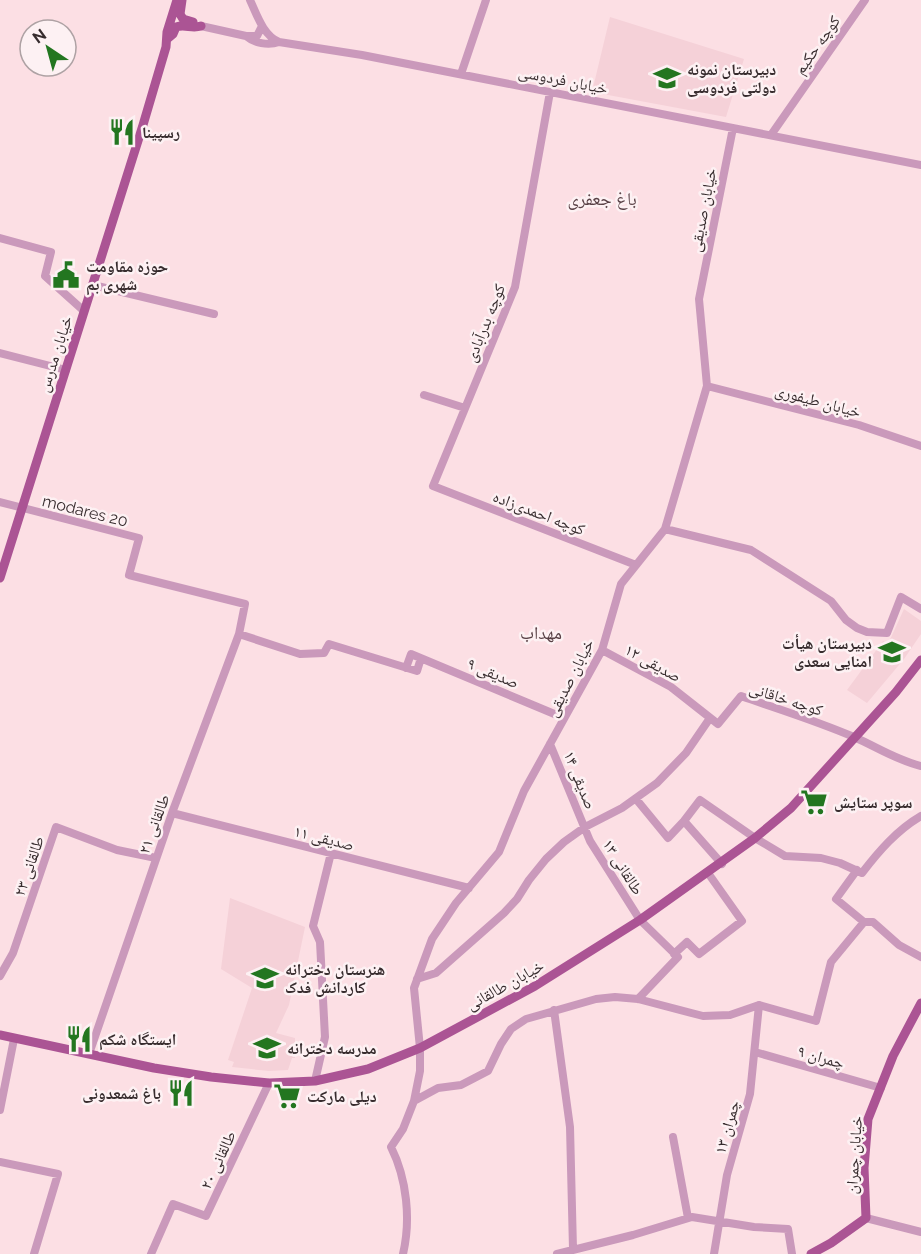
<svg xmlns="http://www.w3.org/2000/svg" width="921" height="1254" font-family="Raleway,'Noto Naskh Arabic',sans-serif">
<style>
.built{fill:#f5d1d8}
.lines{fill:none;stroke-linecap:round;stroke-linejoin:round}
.minor{stroke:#ca99bb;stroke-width:8}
.major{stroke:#ab5494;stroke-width:9}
.labels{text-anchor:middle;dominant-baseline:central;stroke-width:5;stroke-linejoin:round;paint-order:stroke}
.street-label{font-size:16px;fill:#372c2e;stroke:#fdf1f3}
.poi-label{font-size:16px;font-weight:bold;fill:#372c2e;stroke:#fdf1f3;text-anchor:start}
.neighbourhood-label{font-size:18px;fill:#594146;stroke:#fdf1f3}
</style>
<rect width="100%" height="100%" fill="#fcdfe4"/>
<path class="built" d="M 610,17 L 744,59 L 726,117 L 592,92 Z
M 904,609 L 921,621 L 921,634 L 904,659 L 867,703 L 847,690 L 883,641 L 888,644 Z
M 230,898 L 305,927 L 289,1005 L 276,1033 L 295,1038 L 295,1058 L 292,1058 L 288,1070 L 269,1071 L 232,1067 L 234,1062 L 228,1060 L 252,988 L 221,969 Z"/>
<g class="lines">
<path class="minor" d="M 250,0 C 257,15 263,35 279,42
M 201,26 L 246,36 C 254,43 268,46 279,42 L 362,55 L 921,165
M 246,36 L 257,36 L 262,26
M 461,74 L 486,0
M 550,92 L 515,287 L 433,486 L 636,565
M 771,135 L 865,0
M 0,238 L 51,252 L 45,276 L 84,311
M 93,285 L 214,314
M 0,353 L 66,370
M 707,386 L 859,425 L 921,446
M 424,395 L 465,408
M 0,502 L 139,538 L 129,575 L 245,604 L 239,634 L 172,813 L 89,1054
M 665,529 L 751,550 L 831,601 L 846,620 L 857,628 L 867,632 L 887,633 L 901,597 L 921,609
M 239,634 L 300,654 L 324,653 L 329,644 L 417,671 L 421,658
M 602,650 L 671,687 L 718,724 L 741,696 C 778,709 817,721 854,737 C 877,747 896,760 921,766
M 406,668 L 411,654 L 564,718
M 550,744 L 590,841 L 640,920 L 678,957 L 638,999
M 636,799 L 668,838 L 684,821 L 700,800 L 755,838 L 785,856 L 821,858 L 840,863 L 862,873 C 879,851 897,830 921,816
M 172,813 L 469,888
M 684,821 L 722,864
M 857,870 L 836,899 L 864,922
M 864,922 L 873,922 L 899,945 L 921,957
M 674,954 L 687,942 L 699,954 L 742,921 L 708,873
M 0,976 L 13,953 L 56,827 L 117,850 L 156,858
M 417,979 L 436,973 L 504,913 L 517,899 L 529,880 L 546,859 L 564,842 L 585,827 L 622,808 L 657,783 L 686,753 L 710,718
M 554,1010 L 570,1127 L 573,1249
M 755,1052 L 881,1088
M 315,1081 L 325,1037 L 320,942 L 313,926 L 331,853
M 414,1101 L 438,1088 L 461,1085 L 488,1071 L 501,1044 L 511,1029 L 526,1019 L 596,999 L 615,997 L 638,999 L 703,1016 L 730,1015 L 759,1005 L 816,1021 L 831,962 L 864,922
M 0,1110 L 14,1039
M 673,1137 L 688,1218
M 0,1162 L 58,1174 L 34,1254
M 866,1218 L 921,1232
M 151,1254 L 173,1204 L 206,1216 L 269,1083
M 403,1254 C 411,1220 407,1179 391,1147 L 403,1129 L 414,1101 L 420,1071 L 420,1048 L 414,988 L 432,939 L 456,903 L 499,852 L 524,791 L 602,650 L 621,584 L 665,529 L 707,386 L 699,299 L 733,128
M 557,1254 L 633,1235 L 692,1217 L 754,1227 L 788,1229 L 792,1254
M 714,1254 L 727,1175 L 750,1094 L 759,1005"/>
<path class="major" d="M 182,0 L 180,14 L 183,19 L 193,22
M 167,39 L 173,34 L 176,27 C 185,24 192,29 201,26
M 0,578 L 143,125 L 166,47 L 167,32 L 177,0
M 0,1035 L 154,1068 L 211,1077 L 269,1083 L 315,1081 L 368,1069 L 420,1048 L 535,986 L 640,920 L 755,838 L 791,808 L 896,692 L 921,660
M 811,1254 L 831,1243 L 866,1218 L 864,1168 L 868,1119 L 893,1056 L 921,1003"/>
</g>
<defs>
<symbol id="school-bare" viewBox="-9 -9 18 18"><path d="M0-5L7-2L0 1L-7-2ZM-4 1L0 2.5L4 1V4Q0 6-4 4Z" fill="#237620" stroke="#fdf1f3" stroke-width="2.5" paint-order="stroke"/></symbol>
<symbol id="restaurant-bare" viewBox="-9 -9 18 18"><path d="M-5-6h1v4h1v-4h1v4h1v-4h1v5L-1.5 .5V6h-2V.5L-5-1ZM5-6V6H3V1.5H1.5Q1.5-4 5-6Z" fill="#237620" stroke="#fdf1f3" stroke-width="2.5" paint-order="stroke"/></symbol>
<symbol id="civic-bare" viewBox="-9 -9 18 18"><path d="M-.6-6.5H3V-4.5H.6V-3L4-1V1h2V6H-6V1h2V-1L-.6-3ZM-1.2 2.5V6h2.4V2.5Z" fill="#237620" stroke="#fdf1f3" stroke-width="2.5" paint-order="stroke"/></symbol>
<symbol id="supermarket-bare" viewBox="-9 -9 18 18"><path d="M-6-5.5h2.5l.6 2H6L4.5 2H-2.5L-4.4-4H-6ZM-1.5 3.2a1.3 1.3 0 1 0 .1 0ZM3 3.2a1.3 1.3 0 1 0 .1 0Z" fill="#237620" stroke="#fdf1f3" stroke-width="2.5" paint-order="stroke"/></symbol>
<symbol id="university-bare" viewBox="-9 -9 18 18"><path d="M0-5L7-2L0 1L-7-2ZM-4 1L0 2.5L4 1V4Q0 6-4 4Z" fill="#237620" stroke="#fdf1f3" stroke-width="2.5" paint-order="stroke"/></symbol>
</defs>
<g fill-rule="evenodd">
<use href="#school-bare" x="648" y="59" width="38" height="38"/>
<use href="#restaurant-bare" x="103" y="113" width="38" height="38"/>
<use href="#civic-bare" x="47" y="256" width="38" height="38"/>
<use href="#school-bare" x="873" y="633" width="38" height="38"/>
<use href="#supermarket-bare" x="795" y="783" width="38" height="38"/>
<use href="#university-bare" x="246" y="959" width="38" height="38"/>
<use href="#restaurant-bare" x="60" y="1020" width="38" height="38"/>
<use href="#school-bare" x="248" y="1029" width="38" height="38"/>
<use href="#restaurant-bare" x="162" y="1074" width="38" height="38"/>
<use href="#supermarket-bare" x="268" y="1077" width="38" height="38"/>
</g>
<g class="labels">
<g class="street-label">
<text transform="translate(817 45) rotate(-55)">کوچه حکیم</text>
<text transform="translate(563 80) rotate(11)">خیابان فردوسی</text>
<text transform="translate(703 210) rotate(-79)">خیابان صدیقی</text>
<text transform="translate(485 323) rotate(-68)">کوچه بدرآبادی</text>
<text transform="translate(55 354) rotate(-72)">خیابان مدرس</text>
<text transform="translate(818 401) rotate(15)">خیابان طیفوری</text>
<text transform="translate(85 511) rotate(14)">modares 20</text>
<text transform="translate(539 513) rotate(21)">کوچه احمدی‌زاده</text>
<text transform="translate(653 663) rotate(29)">صدیقی ۱۲</text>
<text transform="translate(493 673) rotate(23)">صدیقی ۹</text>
<text transform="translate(570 678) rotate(-63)">خیابان صدیقی</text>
<text transform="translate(786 699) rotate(18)">کوچه خاقانی</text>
<text transform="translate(580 780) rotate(68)">صدیقی ۱۴</text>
<text transform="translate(154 824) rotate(-70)">طالقانی ۲۱</text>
<text transform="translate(324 838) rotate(14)">صدیقی ۱۱</text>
<text transform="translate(29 866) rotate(-71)">طالقانی ۲۳</text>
<text transform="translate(623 867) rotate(58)">طالقانی ۱۳</text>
<text transform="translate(505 985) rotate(-29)">خیابان طالقانی</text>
<text transform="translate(821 1057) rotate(16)">چمران ۹</text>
<text transform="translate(727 1127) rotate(-74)">چمران ۱۳</text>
<text transform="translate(854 1155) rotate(-86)">خیابان چمران</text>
<text transform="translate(218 1160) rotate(-65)">طالقانی ۲۰</text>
</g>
<g class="poi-label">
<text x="687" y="69">دبیرستان نمونه<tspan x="687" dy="18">دولتی فردوسی</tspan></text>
<text x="142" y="132">رسپینا</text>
<text x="86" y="266">حوزه مقاومت<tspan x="86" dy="18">شهری بم</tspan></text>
<text x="872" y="643" text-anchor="end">دبیرستان هیأت<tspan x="872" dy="18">امنایی سعدی</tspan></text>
<text x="834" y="802">سوپر ستایش</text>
<text x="285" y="969">هنرستان دخترانه<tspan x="285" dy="18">کاردانش فدک</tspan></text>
<text x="99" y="1039">ایستگاه شکم</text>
<text x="287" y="1048">مدرسه دخترانه</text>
<text x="161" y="1093" text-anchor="end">باغ شمعدونی</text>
<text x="307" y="1096">دیلی مارکت</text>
</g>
<g class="neighbourhood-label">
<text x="602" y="198">باغ جعفری</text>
<text x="541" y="632">مهداب</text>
</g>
</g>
<g transform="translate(48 48) rotate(324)"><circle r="28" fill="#fdf1f3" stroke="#aea2a4" stroke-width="1.5"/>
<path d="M0-4.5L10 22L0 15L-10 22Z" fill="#237620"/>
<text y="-9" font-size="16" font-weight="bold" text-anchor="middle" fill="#372c2e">N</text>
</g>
</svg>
